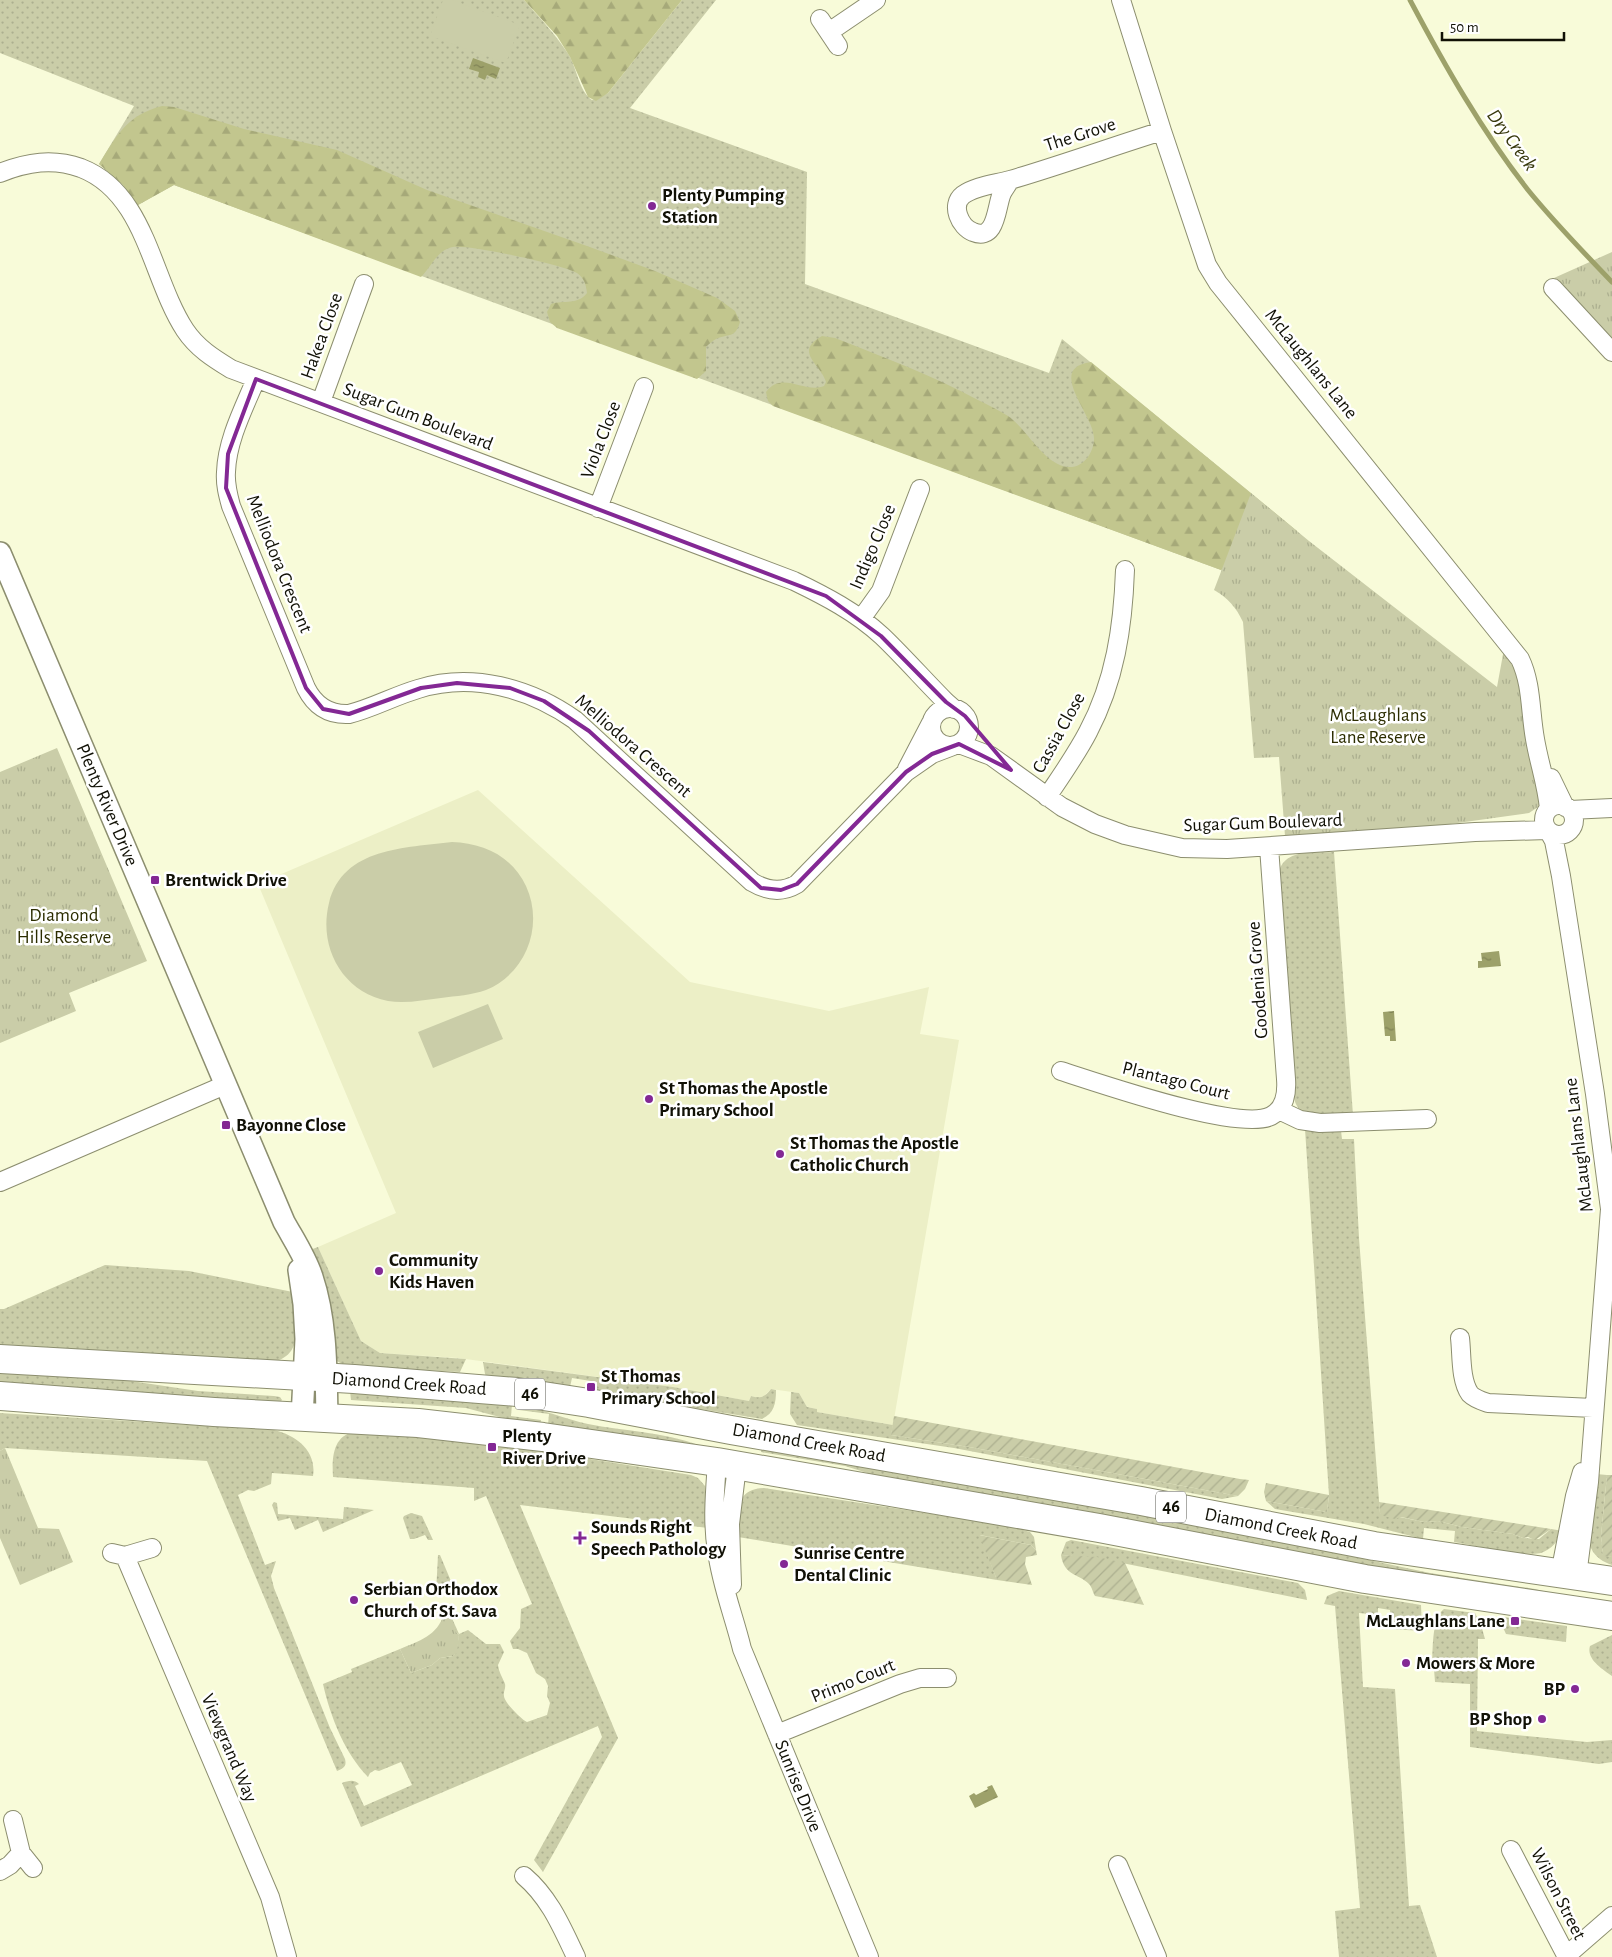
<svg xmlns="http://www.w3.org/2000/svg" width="1612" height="1957" font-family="'Alegreya Sans',sans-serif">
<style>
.built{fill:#ecefc6}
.grass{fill:url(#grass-dots)}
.forest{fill:url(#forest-firs)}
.park{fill:url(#park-tufts)}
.garden{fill:url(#garden-furrows)}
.pitch{fill:#cacda8}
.water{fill:url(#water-ripples)}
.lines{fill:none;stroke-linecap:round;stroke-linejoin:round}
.stream{stroke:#9da16a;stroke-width:5}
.minor-casing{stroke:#8c8e6f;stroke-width:20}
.tertiary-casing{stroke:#8c8e6f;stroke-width:24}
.primary-casing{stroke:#8c8e6f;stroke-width:30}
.minor{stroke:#fff;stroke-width:18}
.tertiary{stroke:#fff;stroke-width:21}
.primary{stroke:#fff;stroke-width:28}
.marked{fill:none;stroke:#832894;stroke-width:4;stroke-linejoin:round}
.poi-dot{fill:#832894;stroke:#fff;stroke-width:2}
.labels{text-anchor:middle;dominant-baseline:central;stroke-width:5;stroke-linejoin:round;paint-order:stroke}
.shield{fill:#fff;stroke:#585851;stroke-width:1}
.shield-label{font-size:18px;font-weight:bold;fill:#111106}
.street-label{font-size:19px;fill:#111106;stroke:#fff}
.poi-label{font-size:19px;font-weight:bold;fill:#111106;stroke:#fff;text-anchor:start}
.park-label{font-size:19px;fill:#2c2d00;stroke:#fff}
.water-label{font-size:20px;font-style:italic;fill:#38390d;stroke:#fff}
</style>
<defs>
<pattern id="grass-dots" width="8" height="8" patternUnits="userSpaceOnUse" patternTransform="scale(1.25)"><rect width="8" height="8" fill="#cacda8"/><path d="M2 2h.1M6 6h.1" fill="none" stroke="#acaf8f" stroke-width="1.8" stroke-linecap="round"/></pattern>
<pattern id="forest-firs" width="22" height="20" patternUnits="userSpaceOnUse" patternTransform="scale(1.25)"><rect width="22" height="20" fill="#c2c68e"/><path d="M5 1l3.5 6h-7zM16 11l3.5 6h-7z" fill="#a6a979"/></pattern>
<pattern id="park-tufts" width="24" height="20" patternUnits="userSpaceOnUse" patternTransform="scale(1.25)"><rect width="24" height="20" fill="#cacda8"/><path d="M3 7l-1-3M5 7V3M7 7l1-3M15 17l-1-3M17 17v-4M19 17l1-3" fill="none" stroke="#acaf8f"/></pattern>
<pattern id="garden-furrows" width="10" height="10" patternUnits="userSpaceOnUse" patternTransform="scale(1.25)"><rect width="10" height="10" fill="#cacda8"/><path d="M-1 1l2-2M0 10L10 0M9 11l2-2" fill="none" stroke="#acaf8f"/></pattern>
<pattern id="water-ripples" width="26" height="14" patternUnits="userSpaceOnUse" patternTransform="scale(1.25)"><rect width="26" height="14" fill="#9da16a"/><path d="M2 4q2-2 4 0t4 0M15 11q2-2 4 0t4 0" fill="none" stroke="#7f8255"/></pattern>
</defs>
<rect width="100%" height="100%" fill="#f8fbd9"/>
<path class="built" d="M 478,790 L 690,982 L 829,1011 L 929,987 L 920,1034 L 959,1040 L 893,1425 L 817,1412 L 817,1409 L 807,1407 L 799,1393 L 771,1389 L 764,1396 L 758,1398 L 751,1396 L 749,1401 L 673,1387 L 458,1358 L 380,1353 L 361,1341 L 318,1247 L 396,1213 L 258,884 Z"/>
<path class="grass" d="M 0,0 L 524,0 C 540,18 556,35 569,55 C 577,69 579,91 592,100 L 608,93 L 682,0 L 716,0 L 630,108 L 807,172 L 805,284 L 1049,373 L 1062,339 L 1251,493 L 1221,570 L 174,185 L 138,205 L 123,185 L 99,164 L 134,106 L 0,53 Z
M 1334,852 L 1353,1115 C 1334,1116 1299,1124 1294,1098 L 1279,872 C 1284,848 1316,853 1334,852 Z
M 1305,1129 L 1341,1131 L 1342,1139 L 1354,1139 L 1359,1238 L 1380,1513 L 1424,1522 L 1438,1521 L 1462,1527 L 1513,1534 L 1523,1538 L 1539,1539 L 1551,1529 L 1563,1531 C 1558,1541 1552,1549 1541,1553 C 1527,1557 1472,1545 1454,1542 L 1455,1531 L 1424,1528 L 1423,1539 L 1364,1524 L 1275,1509 L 1266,1501 L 1327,1512 L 1329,1495 Z
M 318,1247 L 361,1341 L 380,1353 L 466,1359 L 460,1372 L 346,1366 L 333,1359 L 310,1250 Z
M 105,1265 L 189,1271 L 293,1292 C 295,1315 306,1353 276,1361 L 0,1345 L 0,1309 L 4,1309 Z
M 483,1362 L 673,1387 L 749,1401 L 751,1396 C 760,1399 765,1397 771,1389 L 776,1390 C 776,1404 774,1413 762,1419 L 596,1392 L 597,1382 L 572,1378 L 570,1387 L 487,1377 L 485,1374 Z
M 0,1371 L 111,1378 L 198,1391 L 274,1396 L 280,1397 L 282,1400 L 279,1403 L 0,1387 Z
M 350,1391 L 512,1404 L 511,1416 L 541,1420 L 540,1425 L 518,1422 L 466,1408 L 351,1400 Z
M 791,1392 L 799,1393 L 807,1407 L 817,1409 L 817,1412 L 893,1425 L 891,1435 L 969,1447 L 1238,1496 L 1222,1499 L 954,1448 L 797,1425 L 790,1414 Z
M 520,1406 C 543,1409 565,1419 588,1424 C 624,1431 663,1432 699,1445 L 698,1451 L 548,1425 L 549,1414 L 519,1410 Z
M 0,1413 L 274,1430 C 296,1435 317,1451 313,1476 L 272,1473 L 271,1484 L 254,1491 L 248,1490 L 238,1495 L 265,1565 L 276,1561 L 271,1576 L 274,1588 L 330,1728 L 345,1759 C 347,1767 343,1768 337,1771 L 207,1461 L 5,1448 L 0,1451 Z
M 354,1432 L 483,1442 L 691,1475 L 698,1478 L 705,1486 L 708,1528 L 520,1505 L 618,1738 L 543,1872 L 534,1860 L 602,1737 L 598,1726 L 361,1827 L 342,1783 C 348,1781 354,1779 359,1784 L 355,1786 L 364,1806 L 412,1785 L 401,1762 L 379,1771 L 375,1770 L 370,1773 L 368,1777 C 345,1754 330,1716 323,1684 L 352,1672 L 351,1669 L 400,1649 L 411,1673 L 432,1665 L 440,1658 L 453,1656 L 456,1653 L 459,1635 L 456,1632 L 448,1616 L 444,1614 L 444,1608 L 447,1607 L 459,1634 L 468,1630 L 486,1644 L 500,1644 L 504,1652 L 498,1665 C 499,1673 503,1678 505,1684 C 506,1689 503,1692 504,1696 C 504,1702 521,1719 527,1722 L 547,1715 L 550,1703 L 547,1696 L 548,1686 L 545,1679 L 536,1673 L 527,1653 L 518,1649 L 513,1649 L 510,1641 L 520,1628 L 521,1609 L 532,1604 L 486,1496 L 474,1501 L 474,1488 L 333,1477 C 332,1460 332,1436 354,1432 Z
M 761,1445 L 958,1478 L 1322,1550 L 1430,1573 L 1535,1589 L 1543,1591 L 1542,1596 L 903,1484 L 845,1466 L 761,1452 Z
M 1596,1474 L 1607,1475 L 1601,1536 L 1603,1555 L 1612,1557 L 1612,1565 C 1603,1562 1595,1557 1591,1548 C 1586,1535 1595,1490 1596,1474 Z
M 764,1488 L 1003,1525 L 1030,1532 L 1034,1537 L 1036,1550 L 1031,1545 L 980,1535 L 997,1580 L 738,1537 C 739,1514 733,1489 764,1488 Z
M 274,1502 L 277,1503 L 278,1514 L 343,1519 L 344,1507 L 374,1510 L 323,1532 L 318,1520 L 295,1530 L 290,1518 L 278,1521 L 272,1505 Z
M 411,1513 L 422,1516 L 433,1540 L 428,1540 L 425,1535 L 414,1539 L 410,1539 L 403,1518 L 404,1516 Z
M 1071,1540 L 1298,1583 L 1305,1590 L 1307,1600 L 1097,1558 L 1061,1555 L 1066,1542 Z
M 438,1555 L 440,1555 L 453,1586 L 436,1593 Z
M 1339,1591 L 1421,1605 L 1422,1631 L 1391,1629 L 1390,1610 L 1378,1608 L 1378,1615 L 1359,1613 L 1363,1687 L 1395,1689 L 1409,1906 L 1420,1905 L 1437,1957 L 1339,1957 L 1335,1911 L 1360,1908 L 1335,1606 L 1324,1604 L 1327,1596 Z
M 1444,1609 L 1475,1613 L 1481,1625 L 1485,1639 L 1478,1639 L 1477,1731 L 1587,1742 L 1612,1740 L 1612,1762 L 1599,1764 L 1470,1747 L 1470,1684 L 1435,1682 L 1434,1669 L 1432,1668 C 1433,1653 1431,1618 1444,1609 Z
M 1503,1617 L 1567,1626 L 1566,1642 L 1506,1634 L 1500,1621 Z
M 1612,1635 L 1612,1676 C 1602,1669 1586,1659 1590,1646 Z"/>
<path class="forest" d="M 524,0 L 682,0 L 608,93 L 596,101 L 588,97 L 570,57 L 557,36 Z
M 162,106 L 174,107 L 244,129 L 337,150 L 427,190 L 587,246 L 655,271 L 717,298 L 735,311 L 740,322 C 735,339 729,333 716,339 C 712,341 709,344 706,347 L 706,371 L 697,379 L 557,328 L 550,322 L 547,312 L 551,304 C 564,300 578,305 587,293 C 586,284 584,278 577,273 C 564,265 468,244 453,247 C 437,250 432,266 421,277 L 174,185 L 138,205 L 123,185 L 99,164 C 117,135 127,115 162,106 Z
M 822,336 L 835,338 C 883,357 932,375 978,400 C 988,405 999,410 1008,416 C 1027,429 1044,465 1068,467 C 1084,468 1093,453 1094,440 C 1096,416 1044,368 1091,362 L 1297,531 L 1221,570 L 773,406 L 768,401 L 766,392 C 782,370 805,394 824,386 L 826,382 C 821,364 793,352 822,336 Z"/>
<path class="park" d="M 1612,252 L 1612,340 L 1554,278 Z
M 1251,493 L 1309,541 L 1497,687 L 1504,649 L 1516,665 L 1541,802 L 1538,807 L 1529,813 L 1443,825 L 1285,836 L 1279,757 L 1254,758 L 1243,622 C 1236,607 1228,598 1214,590 Z
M 57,748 L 147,961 L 69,993 L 76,1011 L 0,1043 L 0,772 Z
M 5,1448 L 38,1528 L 59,1529 L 73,1562 L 20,1585 L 0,1538 L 0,1451 Z
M 444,1614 L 452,1619 L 456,1632 L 459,1635 L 457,1653 L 453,1656 L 440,1658 L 432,1665 L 411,1673 L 400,1649 C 419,1641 437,1636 444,1614 Z"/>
<path class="garden" d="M 894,1416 L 1240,1479 L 1249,1480 L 1245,1489 L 1238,1496 L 969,1447 L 891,1435 Z
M 1607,1475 L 1612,1475 L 1612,1557 L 1603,1556 L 1601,1536 Z
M 1266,1483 L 1329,1495 L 1327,1512 L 1266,1501 L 1264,1492 Z
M 1379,1502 L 1551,1529 L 1535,1540 L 1528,1537 L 1523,1538 L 1513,1534 L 1462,1527 L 1438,1521 L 1424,1522 L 1401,1517 L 1395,1519 L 1384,1516 L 1380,1513 Z
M 979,1535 L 1031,1545 L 1036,1550 L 1037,1555 L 1026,1557 L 1025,1564 L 1032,1585 L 997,1580 Z
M 1061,1555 L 1097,1557 L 1125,1563 L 1144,1605 L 1095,1596 C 1093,1593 1092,1587 1089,1584 C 1078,1573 1064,1576 1061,1555 Z"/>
<path class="pitch" d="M 443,0 L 452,0 L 520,25 L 506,63 L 430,36 Z
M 452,842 C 483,843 512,856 526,886 C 544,925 527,973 486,990 C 472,995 456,996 441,998 C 424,1000 405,1004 388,1001 C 342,992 318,947 329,903 C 343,847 406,848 452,842 Z
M 488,1004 L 503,1039 L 433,1068 L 418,1032 Z"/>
<path class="water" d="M 473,58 L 500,68 L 496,79 L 487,75 L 485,80 L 478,77 L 479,72 L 469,69 Z
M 1499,951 L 1501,966 L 1478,968 L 1478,961 L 1482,961 L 1481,953 Z
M 1394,1011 L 1396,1041 L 1390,1041 L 1390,1036 L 1385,1036 L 1383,1012 Z
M 992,1785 L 998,1797 L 975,1808 L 969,1796 L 974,1793 L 976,1795 L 988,1789 L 987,1787 Z"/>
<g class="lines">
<path class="stream" d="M 1410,0 C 1445,66 1482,131 1528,190 C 1554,222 1583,252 1612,282"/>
<defs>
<path id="minor" d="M 1121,0 L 1162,131 L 1207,265 L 1218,283 L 1520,659 C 1532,684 1530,712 1535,739 C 1539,763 1547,785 1549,809
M 820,19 L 838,46
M 829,32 L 876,0
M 0,173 C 27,162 53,158 81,168 C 146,193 151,278 185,330 C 197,348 213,358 231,369 L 794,581 C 825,596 856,612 882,636 C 904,657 924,680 946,702 L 954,709
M 1010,180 C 1008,184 1004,189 1002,193 C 996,206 997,242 973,232 C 960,227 950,205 963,195 C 975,186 996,184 1010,180 C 1061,165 1111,147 1162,131
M 1553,288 L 1612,352
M 256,379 C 244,408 227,440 226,472 C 225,484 228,495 231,506 L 306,688 C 315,706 329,715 349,714 C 373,708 394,696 418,689 C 472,672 530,688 575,720 L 752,882 C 767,891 782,893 797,884 L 906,772 L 932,754 L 953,746
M 321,402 L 364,284
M 598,508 L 644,387
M 861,619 L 881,591 L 920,489
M931 727a19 19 0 1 1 38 0a19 19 0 1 1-38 0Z
M 959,744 L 991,756 L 1062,807 L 1095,824 L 1125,835 L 1182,848 L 1227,849 L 1475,832 L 1547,830
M 907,769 L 931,723
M 1551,778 L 1565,807
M 1047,797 C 1061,776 1076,755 1088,732 C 1115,681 1123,627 1125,570
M1544 820a15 15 0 1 1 30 0a15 15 0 1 1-30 0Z
M 1570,810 L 1612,808
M 1549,832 L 1554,841 L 1561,876 L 1595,1094 L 1610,1209 L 1589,1482 L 1577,1576
M 1061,1071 C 1099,1083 1239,1132 1271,1116 C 1285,1109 1287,1092 1286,1079 L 1269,847
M 1279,1110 L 1300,1120 L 1320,1123 L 1427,1119
M 0,1182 L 225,1085
M 1460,1338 C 1462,1354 1460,1380 1470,1394 C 1475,1399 1482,1401 1488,1403 L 1593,1408
M 717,1462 C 715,1491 712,1522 717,1551 C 721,1584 734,1616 742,1649 L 869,1957
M 112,1553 L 125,1556 L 152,1548
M 125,1556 L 270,1897 L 287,1957
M 1560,1574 L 1575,1496 L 1582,1472
M 732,1585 L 730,1524 L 737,1466
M 777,1734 L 900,1684 L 920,1678 L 947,1678
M 13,1820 L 21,1853 L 33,1868
M 1511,1850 L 1567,1957
M 1118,1865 L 1157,1957
M 0,1871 L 10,1865 L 21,1853
M 524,1876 C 550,1898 562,1928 576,1957
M 1566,1956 L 1612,1916"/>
<path id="tertiary" d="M 0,553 L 284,1222 C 294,1240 306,1258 312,1277 C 327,1322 326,1372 327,1419
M 299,1270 L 304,1304 L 306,1339 L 302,1418"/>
<path id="primary" d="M 0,1359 L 354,1379 L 517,1392 L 589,1403 L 731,1430 L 1141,1501 L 1374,1546 L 1612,1581
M 0,1396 L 214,1412 L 418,1423 L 543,1437 L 717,1462 L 1099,1528 L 1365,1579 L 1612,1616"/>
</defs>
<use href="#minor" class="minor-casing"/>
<use href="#tertiary" class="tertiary-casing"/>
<use href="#primary" class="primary-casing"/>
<use href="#minor" class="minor"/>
<use href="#tertiary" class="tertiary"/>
<use href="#primary" class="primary"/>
</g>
<path class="marked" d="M 256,379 L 826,596 L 881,636 L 946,702 L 965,716 L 1011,770 L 959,744 L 932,754 L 906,772 L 797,884 L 781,890 L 761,888 L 589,731 L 544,701 L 510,688 L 457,683 L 421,688 L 349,714 L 323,709 L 306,688 L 226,488 L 228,454 Z"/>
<g class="poi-dot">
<circle cx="652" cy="206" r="5"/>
<rect x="150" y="875" width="10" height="10" rx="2.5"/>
<circle cx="649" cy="1099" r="5"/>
<rect x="221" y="1120" width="10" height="10" rx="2.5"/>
<circle cx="780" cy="1154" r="5"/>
<circle cx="379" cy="1271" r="5"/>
<rect x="586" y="1382" width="10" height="10" rx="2.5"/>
<rect x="487" y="1442" width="10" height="10" rx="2.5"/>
<path d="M577.5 1530.5h5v5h5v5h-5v5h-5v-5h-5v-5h5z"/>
<circle cx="784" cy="1564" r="5"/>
<circle cx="354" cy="1600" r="5"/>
<rect x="1510" y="1616" width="10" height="10" rx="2.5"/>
<circle cx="1406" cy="1663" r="5"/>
<circle cx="1575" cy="1689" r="5"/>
<circle cx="1542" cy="1719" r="5"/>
</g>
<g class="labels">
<g class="shield">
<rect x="515" y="1378.5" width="30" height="31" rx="4"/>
<rect x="1156" y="1491.5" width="30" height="31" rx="4"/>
</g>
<g class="shield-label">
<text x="530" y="1394">46</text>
<text x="1171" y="1507">46</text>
</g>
<g class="street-label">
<text transform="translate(1080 135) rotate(-18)">The Grove</text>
<text transform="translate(322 336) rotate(-70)">Hakea Close</text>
<text transform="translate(1311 364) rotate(51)">McLaughlans Lane</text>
<text transform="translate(418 417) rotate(21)">Sugar Gum Boulevard</text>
<text transform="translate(601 440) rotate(-69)">Viola Close</text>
<text transform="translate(873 547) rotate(-67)">Indigo Close</text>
<text transform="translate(279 564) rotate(68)">Melliodora Crescent</text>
<text transform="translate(1059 733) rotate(-61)">Cassia Close</text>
<text transform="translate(633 746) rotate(41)">Melliodora Crescent</text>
<text transform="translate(107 805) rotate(67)">Plenty River Drive</text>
<text transform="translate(1263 823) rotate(-2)">Sugar Gum Boulevard</text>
<text transform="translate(1258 980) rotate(-94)">Goodenia Grove</text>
<text transform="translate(1176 1081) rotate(14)">Plantago Court</text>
<text transform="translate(1579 1145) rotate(-97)">McLaughlans Lane</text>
<text transform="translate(409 1384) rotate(4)">Diamond Creek Road</text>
<text transform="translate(809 1443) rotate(10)">Diamond Creek Road</text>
<text transform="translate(1281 1529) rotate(11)">Diamond Creek Road</text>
<text transform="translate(853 1681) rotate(-22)">Primo Court</text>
<text transform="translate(229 1748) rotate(67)">Viewgrand Way</text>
<text transform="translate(798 1786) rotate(68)">Sunrise Drive</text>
<text transform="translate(1558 1894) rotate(63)">Wilson Street</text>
</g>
<g class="poi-label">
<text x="662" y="195">Plenty Pumping<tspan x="662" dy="22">Station</tspan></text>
<text x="165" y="880">Brentwick Drive</text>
<text x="659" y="1088">St Thomas the Apostle<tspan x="659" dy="22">Primary School</tspan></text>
<text x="236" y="1125">Bayonne Close</text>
<text x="790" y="1143">St Thomas the Apostle<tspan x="790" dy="22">Catholic Church</tspan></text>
<text x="389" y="1260">Community<tspan x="389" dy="22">Kids Haven</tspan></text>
<text x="601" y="1376">St Thomas<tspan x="601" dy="22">Primary School</tspan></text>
<text x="502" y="1436">Plenty<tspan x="502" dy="22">River Drive</tspan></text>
<text x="591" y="1527">Sounds Right<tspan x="591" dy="22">Speech Pathology</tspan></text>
<text x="794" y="1553">Sunrise Centre<tspan x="794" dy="22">Dental Clinic</tspan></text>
<text x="364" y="1589">Serbian Orthodox<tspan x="364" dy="22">Church of St. Sava</tspan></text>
<text x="1505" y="1621" text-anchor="end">McLaughlans Lane</text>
<text x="1416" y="1663">Mowers &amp; More</text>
<text x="1565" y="1689" text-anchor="end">BP</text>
<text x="1532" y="1719" text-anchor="end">BP Shop</text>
</g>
<g class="park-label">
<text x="1378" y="715">McLaughlans<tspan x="1378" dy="22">Lane Reserve</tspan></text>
<text x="64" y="915">Diamond<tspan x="64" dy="22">Hills Reserve</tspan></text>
</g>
<g class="water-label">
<text transform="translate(1512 140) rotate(54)">Dry Creek</text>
</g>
</g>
<path d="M1442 32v8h122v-8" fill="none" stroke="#111106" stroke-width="2.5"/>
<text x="1450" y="32" font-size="15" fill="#111106" stroke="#ffffff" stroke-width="4" paint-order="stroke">50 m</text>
</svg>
